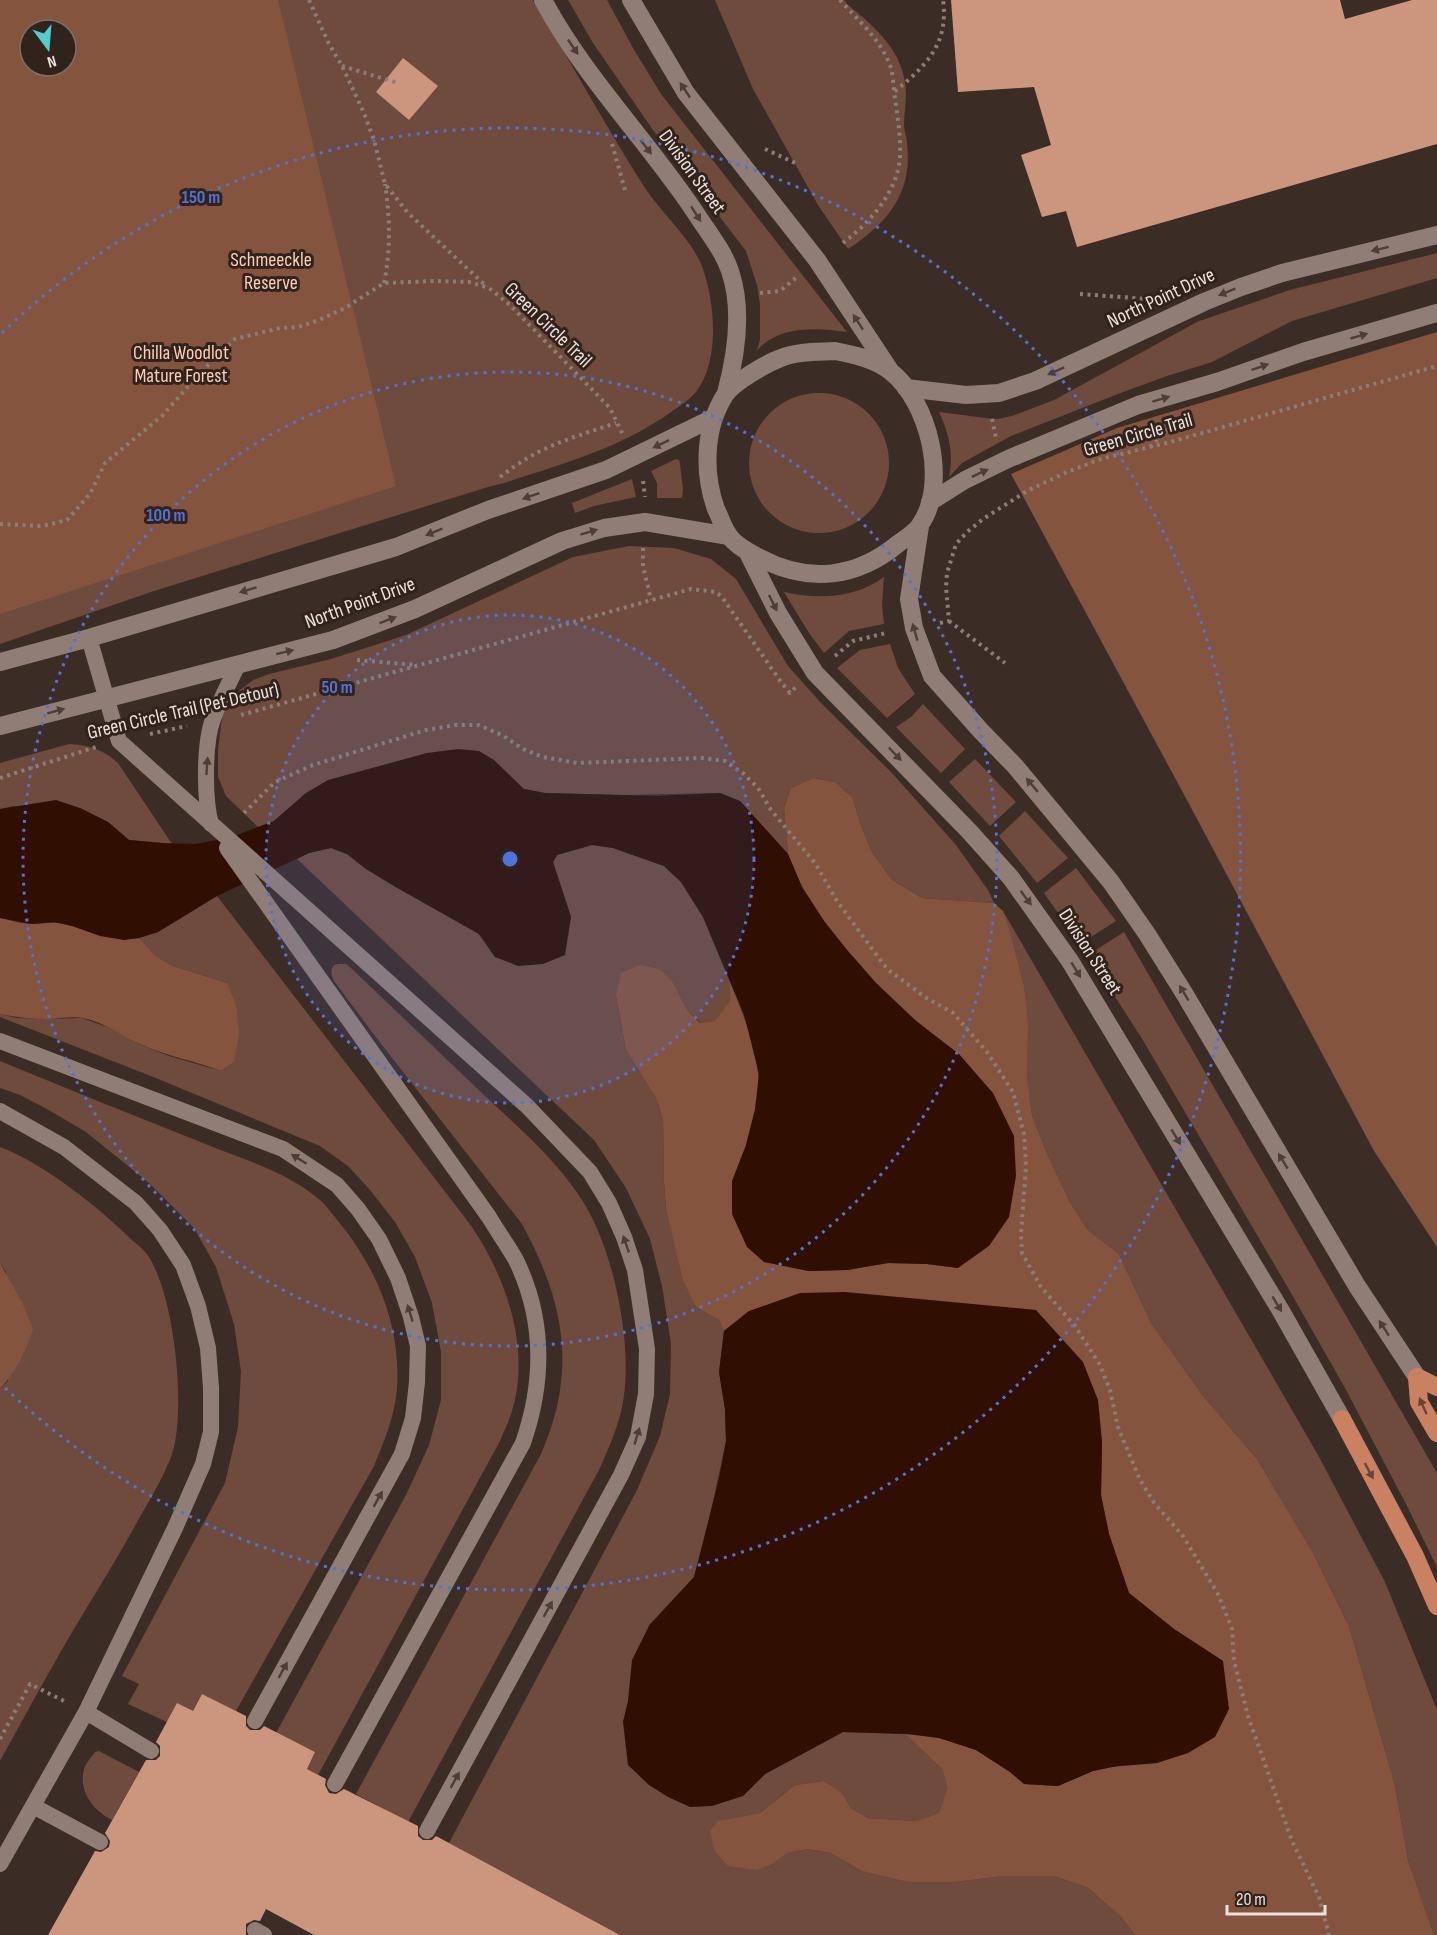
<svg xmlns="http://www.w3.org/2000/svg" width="1437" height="1935" font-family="'Sofia Sans Condensed',sans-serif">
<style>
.green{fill:#6e4b3c;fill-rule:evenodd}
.forest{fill:#85543e;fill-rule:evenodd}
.water{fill:#300f02}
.building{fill:#cc967e}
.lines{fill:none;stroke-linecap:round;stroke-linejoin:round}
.path{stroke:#8b7e79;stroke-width:4;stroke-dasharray:3 4.5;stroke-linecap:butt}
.service{stroke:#907d76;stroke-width:16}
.tertiary{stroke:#907d76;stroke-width:18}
.secondary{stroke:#907d76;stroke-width:18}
.motorway{stroke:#ca8161;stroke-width:18}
.oneway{fill:#4e3e37}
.oneway2{fill:#674434}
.ring{fill:none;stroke:#5173d9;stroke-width:3;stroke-dasharray:3 6}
.labels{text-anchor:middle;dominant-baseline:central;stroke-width:6;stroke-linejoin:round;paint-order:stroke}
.street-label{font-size:20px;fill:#ece2dd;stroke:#31231c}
.park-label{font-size:20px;fill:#ffceb9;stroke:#31231c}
.centre{fill:#5173d9;stroke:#31231c;stroke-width:3}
.ring-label{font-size:18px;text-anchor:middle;font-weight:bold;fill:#5173d9;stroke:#31231c;stroke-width:6;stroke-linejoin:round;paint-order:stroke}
</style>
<rect width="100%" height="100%" fill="#3c2c26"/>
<path class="green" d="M 0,0 L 533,0 C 571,62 606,127 645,188 C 662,214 693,240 703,269 C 715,304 720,361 696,392 C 689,400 680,406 671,412 C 621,448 562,464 504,483 L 488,487 L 154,591 L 0,644 ZM 30,30 L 66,30 L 66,66 L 30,66 Z
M 568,0 L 607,0 L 633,48 L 661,94 L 847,332 C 816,328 781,325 757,350 L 760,340 L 760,304 L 757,285 L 746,251 L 653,130 L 593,43 Z
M 715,0 L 844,0 L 847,4 C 876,28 905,52 906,93 C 906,104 904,115 904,125 C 904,131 907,137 907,143 C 913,194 887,223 848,249 L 818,205 L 753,89 Z
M 1437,253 L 1437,278 L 1292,321 L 1212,362 L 1167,376 L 1118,394 L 1011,436 L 962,463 L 949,477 C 954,455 949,433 939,412 L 985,418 L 998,419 L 1012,416 L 1054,400 L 1199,321 L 1290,290 Z
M749 463a70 70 0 1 1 140 0a70 70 0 1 1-140 0Z
M 676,459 L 679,460 L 680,464 L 683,489 L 682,498 L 657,498 L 657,483 L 651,471 Z
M 632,479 L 636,497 L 594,506 L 575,513 L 572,503 Z
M 629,546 L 674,548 L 711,559 L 736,579 L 788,666 L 822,704 L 892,773 L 956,845 L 988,890 L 994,903 L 922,898 L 892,880 L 872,852 L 860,823 L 853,798 L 835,782 L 815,778 L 791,788 L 784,806 L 788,854 L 740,801 L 720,793 L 625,795 L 545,793 L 524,789 L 306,793 L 274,821 L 258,827 L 226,796 L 218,777 L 218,750 L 221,724 L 224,711 L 240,690 L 253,680 L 269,674 L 331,659 L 406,635 L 573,557 Z
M 884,577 L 882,605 L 884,624 L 849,631 L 824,653 L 809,633 L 784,592 C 818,600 856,598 884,577 Z
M 890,644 L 898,668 L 915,694 L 887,718 L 837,668 L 860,650 Z
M 923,704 L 965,749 L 941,773 L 896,727 L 911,717 Z
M 69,744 C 89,745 104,750 118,763 L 172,844 L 129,840 L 108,822 L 80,808 L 13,806 L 0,809 L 0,763 Z
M 975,759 L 1016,802 L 990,826 L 949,782 Z
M 1025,811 L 1068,858 L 1037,883 L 999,836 Z
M 592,845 L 613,848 L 664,866 L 681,882 L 703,917 L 729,980 L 730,1001 L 716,1021 L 701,1023 L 687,1010 L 674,984 L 616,996 L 626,1050 L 657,1100 L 663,1120 L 664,1182 L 666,1209 L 696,1307 L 719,1320 L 724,1331 L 719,1372 L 725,1409 L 726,1441 L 706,1534 L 694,1577 L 649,1625 L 623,1722 L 743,1796 L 765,1774 L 843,1732 L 905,1734 L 942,1769 L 949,1791 L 940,1813 L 916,1821 L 868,1818 L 851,1808 L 842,1793 L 824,1781 L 795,1785 L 760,1813 L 718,1822 L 774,1863 L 787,1853 L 806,1849 L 830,1853 L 862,1871 L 956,1882 L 1004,1876 L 1054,1876 L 1088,1888 L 1121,1917 L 1135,1935 L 620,1935 L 449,1843 L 637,1490 L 660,1436 L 670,1394 L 671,1344 L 662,1286 L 650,1239 L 626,1188 L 594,1140 L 297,859 L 309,853 L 331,848 L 347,854 L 366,869 L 394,886 L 479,934 L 495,957 L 571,917 L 553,862 L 557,855 Z
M 1076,868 L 1116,921 L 1080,944 L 1044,893 Z
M 217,896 L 453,1202 C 463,1215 474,1229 482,1243 C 511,1292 529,1356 512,1411 C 509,1421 504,1431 500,1441 L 318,1775 L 307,1769 L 315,1752 L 276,1733 L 406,1495 L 429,1445 L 441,1400 L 441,1352 L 432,1303 L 415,1257 L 395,1222 L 370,1190 L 348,1166 L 320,1146 L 156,1078 L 0,1017 L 0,1014 L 17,1018 L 46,1019 L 82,1018 L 110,1028 L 139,1044 L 169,1056 L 221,1071 L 234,1062 L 227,983 L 173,966 L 156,956 L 139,938 L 158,932 Z
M 1003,911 L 1318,1455 L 1385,1582 L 1437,1710 L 1437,1935 L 1434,1935 L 1408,1860 L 1395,1785 L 1349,1626 L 1312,1551 L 1257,1459 L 1204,1397 L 1151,1323 L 1119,1254 L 1087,1229 L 1070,1202 L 1048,1156 L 1032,1115 Z
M 1124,932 L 1437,1473 L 1437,1567 L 1406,1504 L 1345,1388 L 1287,1286 L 1141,1037 L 1088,955 Z
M 339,964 L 346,964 L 352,969 C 396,1011 440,1053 484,1095 C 517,1126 552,1156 578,1194 C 612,1241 632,1338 624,1395 C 621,1421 610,1445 600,1468 L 408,1822 L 356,1794 L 541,1454 C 578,1370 564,1301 522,1224 L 375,1036 L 334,981 C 331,974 330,971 334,965 Z
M 0,1061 C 66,1088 132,1115 198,1141 C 239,1158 287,1171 320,1200 C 327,1206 332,1214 338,1221 C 377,1268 401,1326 397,1388 C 395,1416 384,1441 374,1466 L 236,1711 L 202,1694 L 193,1711 L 167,1722 L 128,1704 L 139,1684 L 122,1676 L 225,1483 L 238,1427 L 241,1371 L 234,1324 L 216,1267 L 194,1228 L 149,1183 L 86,1132 L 47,1109 L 20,1095 L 0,1088 Z
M 0,1147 C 43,1163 100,1208 133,1241 C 138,1245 145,1251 149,1257 C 174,1297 185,1401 174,1447 C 168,1472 144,1509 131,1533 C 110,1571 86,1608 64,1646 C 42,1684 21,1723 0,1761 L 0,1389 L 8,1381 L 6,1272 L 0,1263 Z
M 99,1751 L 139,1772 L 112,1820 C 94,1811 78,1792 84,1769 C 86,1763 91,1757 95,1752 Z"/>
<path class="forest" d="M 0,0 L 278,0 L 396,486 L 0,614 ZM 30,30 L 66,30 L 66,66 L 30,66 Z
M 1437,332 L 1437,1247 L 1374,1151 L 1188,802 L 1011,474 L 1117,428 Z
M 814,778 L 835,782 L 853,798 L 860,823 L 872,852 L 892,880 L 922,898 L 994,903 L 1003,911 L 1008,925 L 1024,987 L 1028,1024 L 1027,1078 L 1032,1115 L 1048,1156 L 1070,1202 L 1087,1229 L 1119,1254 L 1151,1323 L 1204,1397 L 1257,1459 L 1312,1551 L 1349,1626 L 1395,1785 L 1408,1860 L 1434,1935 L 1135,1935 L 1121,1917 L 1088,1888 L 1054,1876 L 1004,1876 L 956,1882 L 909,1882 L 862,1871 L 830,1853 L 807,1849 L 787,1853 L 774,1863 L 757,1870 L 728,1866 L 715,1851 L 710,1831 L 718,1821 L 760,1813 L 795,1785 L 824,1781 L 842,1793 L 851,1808 L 868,1818 L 916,1821 L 939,1813 L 948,1789 L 942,1769 L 905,1734 L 939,1738 L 976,1750 L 1010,1772 L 1024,1784 L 1058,1786 L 1093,1771 L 1112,1767 L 1157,1763 L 1223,1661 L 1174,1629 L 1129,1593 L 1109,1534 L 1101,1495 L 1102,1441 L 749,1311 L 724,1331 L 719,1320 L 696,1307 L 683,1280 L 666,1209 L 664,1182 L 663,1120 L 657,1100 L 626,1050 L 616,996 L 621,973 L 639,965 L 660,969 L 674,984 L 687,1010 L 700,1023 L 715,1021 L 730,1001 L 729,980 C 741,1008 755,1043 758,1073 C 761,1096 752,1123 746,1145 L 808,1271 L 847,1270 L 888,1263 L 927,1264 L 958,1268 L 915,1020 L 876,983 L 847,950 L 824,921 L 802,887 L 788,854 L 784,807 L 791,788 Z
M 0,918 C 10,920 22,924 32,924 C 40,924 48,922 56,923 C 86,926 107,943 139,938 L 156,956 L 173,966 L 227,983 L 236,1005 L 239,1033 L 234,1062 L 221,1071 C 195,1061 167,1056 142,1045 C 122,1037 105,1022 83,1018 C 71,1016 58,1019 46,1019 C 30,1019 15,1017 0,1014 Z
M 0,1263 L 23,1304 L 33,1330 C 25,1352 16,1372 0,1389 Z"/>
<path class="water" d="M 458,749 L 479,751 L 494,760 L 524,789 L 545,793 L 657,796 L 720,793 L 740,801 L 788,854 L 802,887 L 824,921 L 847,950 L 876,983 L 915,1020 L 959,1054 L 993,1093 L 1014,1136 L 1016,1176 L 1009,1217 L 989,1246 L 958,1268 L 927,1264 L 888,1263 L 847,1270 L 808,1271 L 764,1262 L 747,1247 L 732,1214 L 732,1181 L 746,1145 L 755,1109 L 759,1074 L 744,1014 L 703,917 L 681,882 L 664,866 L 613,848 L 592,845 L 557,855 L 553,862 L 571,917 L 565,955 L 543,964 L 518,966 L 495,957 L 479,934 L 394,886 L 366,869 L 347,854 L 331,848 L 309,853 L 217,896 L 158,932 L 139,938 L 124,940 L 100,936 L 72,926 L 55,922 L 32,924 L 0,918 L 0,809 L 56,800 L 80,808 L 108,822 L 129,840 L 163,843 L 195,844 L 229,838 L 274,821 L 306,793 L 328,780 L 427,753 Z
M 845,1292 L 1036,1310 L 1083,1362 L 1098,1400 L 1102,1441 L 1101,1495 L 1109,1534 L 1129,1593 L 1174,1629 L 1223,1661 L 1229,1709 L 1215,1737 L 1188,1753 L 1157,1763 L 1117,1766 L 1093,1771 L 1058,1786 L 1024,1784 L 1010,1772 L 976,1750 L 939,1738 L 910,1734 L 843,1732 L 765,1774 L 743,1796 L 712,1806 L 690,1807 L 668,1797 L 649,1785 L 628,1765 L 623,1722 L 628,1701 L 632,1660 L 649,1626 L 694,1577 L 719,1479 L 726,1441 L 725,1409 L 719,1372 L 724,1331 L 749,1311 L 800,1293 Z"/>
<path class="building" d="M 951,0 L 1340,0 L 1345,19 L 1412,0 L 1437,0 L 1437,144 L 1077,247 L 1066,211 L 1042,217 L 1021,155 L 1051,145 L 1034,87 L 958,92 Z
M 403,58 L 438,86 L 409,120 L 376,92 Z
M 202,1694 L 246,1716 L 246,1726 L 250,1730 L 260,1730 L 264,1726 L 315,1752 L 307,1769 L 326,1779 L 325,1785 L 329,1793 L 336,1794 L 344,1789 L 418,1826 L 418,1836 L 423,1840 L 432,1840 L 436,1836 L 620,1935 L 314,1935 L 266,1909 L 260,1921 L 254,1920 L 246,1924 L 246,1935 L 48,1935 L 95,1851 L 101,1852 L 109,1847 L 110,1841 L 105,1833 L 146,1760 L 156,1760 L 160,1756 L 160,1746 L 156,1742 L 177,1703 L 193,1711 Z"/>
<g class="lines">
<path class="path" d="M 309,0 L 328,42 L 342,66 L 364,113 L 374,140 L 385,184 L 408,213 L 486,286
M 840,0 C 857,19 879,38 889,63 C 893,71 893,82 894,91
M 342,66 L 398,83
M 612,144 L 625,190
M 765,149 L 795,163
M 843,243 C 870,222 897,193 900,157 C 901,136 897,112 894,92 C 926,66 949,44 943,0
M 384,283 C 391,249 390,218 385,184
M 760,293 L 780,291 L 798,276
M 1080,294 L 1147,299
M 992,419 L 996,438
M 1150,447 L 1175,422
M 500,477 C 541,445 569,439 616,423
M 643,481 L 645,497
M 0,524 L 43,526 L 67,520 L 90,494 L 105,463 L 163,415 L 200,373 L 235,339 L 280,328 L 299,327 L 319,320 L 345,308 L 384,283 L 435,281 L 469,282 L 489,288 L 510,305 L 610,408 L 623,435
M 643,548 L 643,566 L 651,600
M 949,621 L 1005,663
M 940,623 L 949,621 L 946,587 L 947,573 L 956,544 L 967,532 L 983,519 L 1027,491 L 1067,472 L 1101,459 L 1174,441 L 1437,366
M 835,656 L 853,641 L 886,633
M 357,660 L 415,665
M 241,715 L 691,589 L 716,592 L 722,597 L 781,682 L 790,693 L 796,687
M 150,734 L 187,726
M 0,778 L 96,747
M 244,813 L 275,782 L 313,765 L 426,730 L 455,725 L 479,725 L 502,735 L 523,749 L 543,757 L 577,763 L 702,758 L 725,761 L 744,774 L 758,788 L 771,810 L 815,863 L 837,901 L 887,969 L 925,997 L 953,1013 L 987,1052 L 1013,1092 L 1024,1134 L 1026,1166 L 1021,1234 L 1022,1253 L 1041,1287 L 1075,1326 L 1100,1365 L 1110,1390 L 1118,1427 L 1140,1480 L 1155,1504 L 1183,1536 L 1218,1594 L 1232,1629 L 1234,1661 L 1248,1716 L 1292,1841 L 1319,1897 L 1329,1935
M 0,1739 L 30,1684 L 64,1701"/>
<path class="service" d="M 89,638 L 119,741 L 527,1106 L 590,1172 L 609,1203 L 624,1237 L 635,1270 L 647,1349 L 646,1394 L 638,1437 L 621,1475 L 427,1831
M 211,824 C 204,799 204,743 213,719 C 220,700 230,682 238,664
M 227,848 L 489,1217 C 498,1232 508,1246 516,1260 C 545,1320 544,1382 523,1443 L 335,1784
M 0,1041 L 283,1149 L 337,1185 L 358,1209 L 379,1239 L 398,1278 L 411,1317 L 418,1346 L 417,1382 L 413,1418 L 402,1454 L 255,1721
M 0,1111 L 64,1147 L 136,1203 L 160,1230 L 183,1265 L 198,1306 L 208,1348 L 211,1388 L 211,1432 L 203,1464 L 175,1528 L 86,1712 L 0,1864
M 86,1712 L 151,1751
M 33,1806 L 100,1842
M 255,1930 L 264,1935"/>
<path class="tertiary" d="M 906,388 L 966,395 L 999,393 L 1035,381 L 1204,302 L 1241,287 L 1282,273 L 1437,235
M 930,502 L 965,480 L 1008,459 L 1138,405 L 1217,382 L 1303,352 L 1437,313
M 0,662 L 89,638 L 396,547 L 488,510 L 606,470 L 713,418
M 0,726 L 333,640 L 415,609 L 562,541 L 604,528 L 645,522 L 729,536"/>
<path class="secondary" d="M 543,0 C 584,77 647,140 695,212 C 707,231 723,250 730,271 C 743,309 736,356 726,393
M 631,0 L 686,93 L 817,260 L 889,369
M 835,351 C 855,355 874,359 890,371 C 929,401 949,483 920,525 C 916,532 906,538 899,543 C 857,578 809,584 760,558 C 749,552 734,545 728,534 C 723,527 720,517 716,509 C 703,473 704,428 725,395 C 734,382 767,363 781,358 C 798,351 818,352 835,351 Z
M 920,526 L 909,599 L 914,628 L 932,676 L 981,731 L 1015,766 L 1111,882 L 1147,934 L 1184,993 L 1357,1286 L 1417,1377
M 747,551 L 778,613 L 815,673 L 969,831 L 1011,878 L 1070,961 L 1281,1311 L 1342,1419"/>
<path class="motorway" d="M 1417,1377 L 1419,1402 L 1437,1433
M 1417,1377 L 1437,1387
M 1342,1419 L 1415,1556 L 1437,1606"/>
</g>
<defs><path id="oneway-solid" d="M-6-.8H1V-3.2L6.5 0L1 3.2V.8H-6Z" transform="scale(1.5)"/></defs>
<g class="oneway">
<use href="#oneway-solid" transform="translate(573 47) rotate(56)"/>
<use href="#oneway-solid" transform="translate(685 90) rotate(-124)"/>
<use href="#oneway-solid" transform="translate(646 147) rotate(52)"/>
<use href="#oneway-solid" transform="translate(696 214) rotate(57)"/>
<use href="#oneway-solid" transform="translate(1380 249) rotate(166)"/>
<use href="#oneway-solid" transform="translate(1227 292) rotate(158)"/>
<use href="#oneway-solid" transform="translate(858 322) rotate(-123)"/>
<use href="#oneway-solid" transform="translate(1359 336) rotate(-16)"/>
<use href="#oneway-solid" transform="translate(1260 367) rotate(-19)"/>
<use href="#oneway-solid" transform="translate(1056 371) rotate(156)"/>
<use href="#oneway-solid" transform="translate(1161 399) rotate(-17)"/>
<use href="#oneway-solid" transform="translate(661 444) rotate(154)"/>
<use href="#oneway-solid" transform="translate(980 473) rotate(-25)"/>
<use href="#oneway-solid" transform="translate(531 496) rotate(161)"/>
<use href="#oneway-solid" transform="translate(434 532) rotate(158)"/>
<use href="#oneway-solid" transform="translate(589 532) rotate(-17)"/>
<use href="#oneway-solid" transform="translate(248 590) rotate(163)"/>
<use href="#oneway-solid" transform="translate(773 603) rotate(63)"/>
<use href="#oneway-solid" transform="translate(388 620) rotate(-21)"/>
<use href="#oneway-solid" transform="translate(915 632) rotate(-106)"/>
<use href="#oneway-solid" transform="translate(285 652) rotate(-14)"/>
<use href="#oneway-solid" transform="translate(56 711) rotate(-15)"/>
<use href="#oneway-solid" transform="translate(895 754) rotate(46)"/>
<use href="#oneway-solid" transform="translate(207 766) rotate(-86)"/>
<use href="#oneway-solid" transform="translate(1032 785) rotate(-130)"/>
<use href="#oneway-solid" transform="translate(1026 898) rotate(53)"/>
<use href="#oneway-solid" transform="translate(1076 970) rotate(59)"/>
<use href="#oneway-solid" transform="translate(1184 993) rotate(-121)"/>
<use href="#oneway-solid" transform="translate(1176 1137) rotate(59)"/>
<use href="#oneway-solid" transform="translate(299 1159) rotate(-148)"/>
<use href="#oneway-solid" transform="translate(1283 1161) rotate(-121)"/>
<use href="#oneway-solid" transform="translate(626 1244) rotate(-109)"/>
<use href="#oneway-solid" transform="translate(1277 1304) rotate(59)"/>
<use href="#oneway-solid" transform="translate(410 1313) rotate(-107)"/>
<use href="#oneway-solid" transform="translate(1384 1328) rotate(-123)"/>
<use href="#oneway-solid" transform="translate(637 1436) rotate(-74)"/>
<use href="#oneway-solid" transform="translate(378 1499) rotate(-61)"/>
<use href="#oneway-solid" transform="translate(548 1609) rotate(-61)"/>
<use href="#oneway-solid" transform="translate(283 1670) rotate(-61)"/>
<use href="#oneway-solid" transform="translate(455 1780) rotate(-61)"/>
</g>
<g class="oneway2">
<use href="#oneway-solid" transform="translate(1423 1406) rotate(-114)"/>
<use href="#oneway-solid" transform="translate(1369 1471) rotate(62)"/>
</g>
<circle cx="510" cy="859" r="244" fill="#5173d9" fill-opacity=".12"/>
<g class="ring">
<circle cx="510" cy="859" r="244"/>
<circle cx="510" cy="859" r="487"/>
<path d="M2 333A731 731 0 1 1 2 1385"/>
</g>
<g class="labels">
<g class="street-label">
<text transform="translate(692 172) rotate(54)">Division Street</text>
<text transform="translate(1161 298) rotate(-25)">North Point Drive</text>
<text transform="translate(548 325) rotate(44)">Green Circle Trail</text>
<text transform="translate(1138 435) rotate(-16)">Green Circle Trail</text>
<text transform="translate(360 603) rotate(-20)">North Point Drive</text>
<text transform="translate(183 711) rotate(-13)">Green Circle Trail (Pet Detour)</text>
<text transform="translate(1090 952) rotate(57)">Division Street</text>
</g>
<g class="park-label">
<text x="271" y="260">Schmeeckle<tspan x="271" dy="23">Reserve</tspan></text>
<text x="181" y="353">Chilla Woodlot<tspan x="181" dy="23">Mature Forest</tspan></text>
</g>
</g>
<circle cx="510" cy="859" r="9" class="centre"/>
<g class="ring-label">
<text x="201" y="203">150 m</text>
<text x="166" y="521">100 m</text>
<text x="337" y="693">50 m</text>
</g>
<g transform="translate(48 48) rotate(164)"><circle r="28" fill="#31231c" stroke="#7c6f69" stroke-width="1.5"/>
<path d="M0-4.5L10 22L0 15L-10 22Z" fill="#52cdcc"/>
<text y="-9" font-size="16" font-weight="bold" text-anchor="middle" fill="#ece2dd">N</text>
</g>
<path d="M1227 1905v9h98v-9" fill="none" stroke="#ece2dd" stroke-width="3"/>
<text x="1236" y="1905" font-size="18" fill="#ece2dd" stroke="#31231c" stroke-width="4.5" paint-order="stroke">20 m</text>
</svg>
